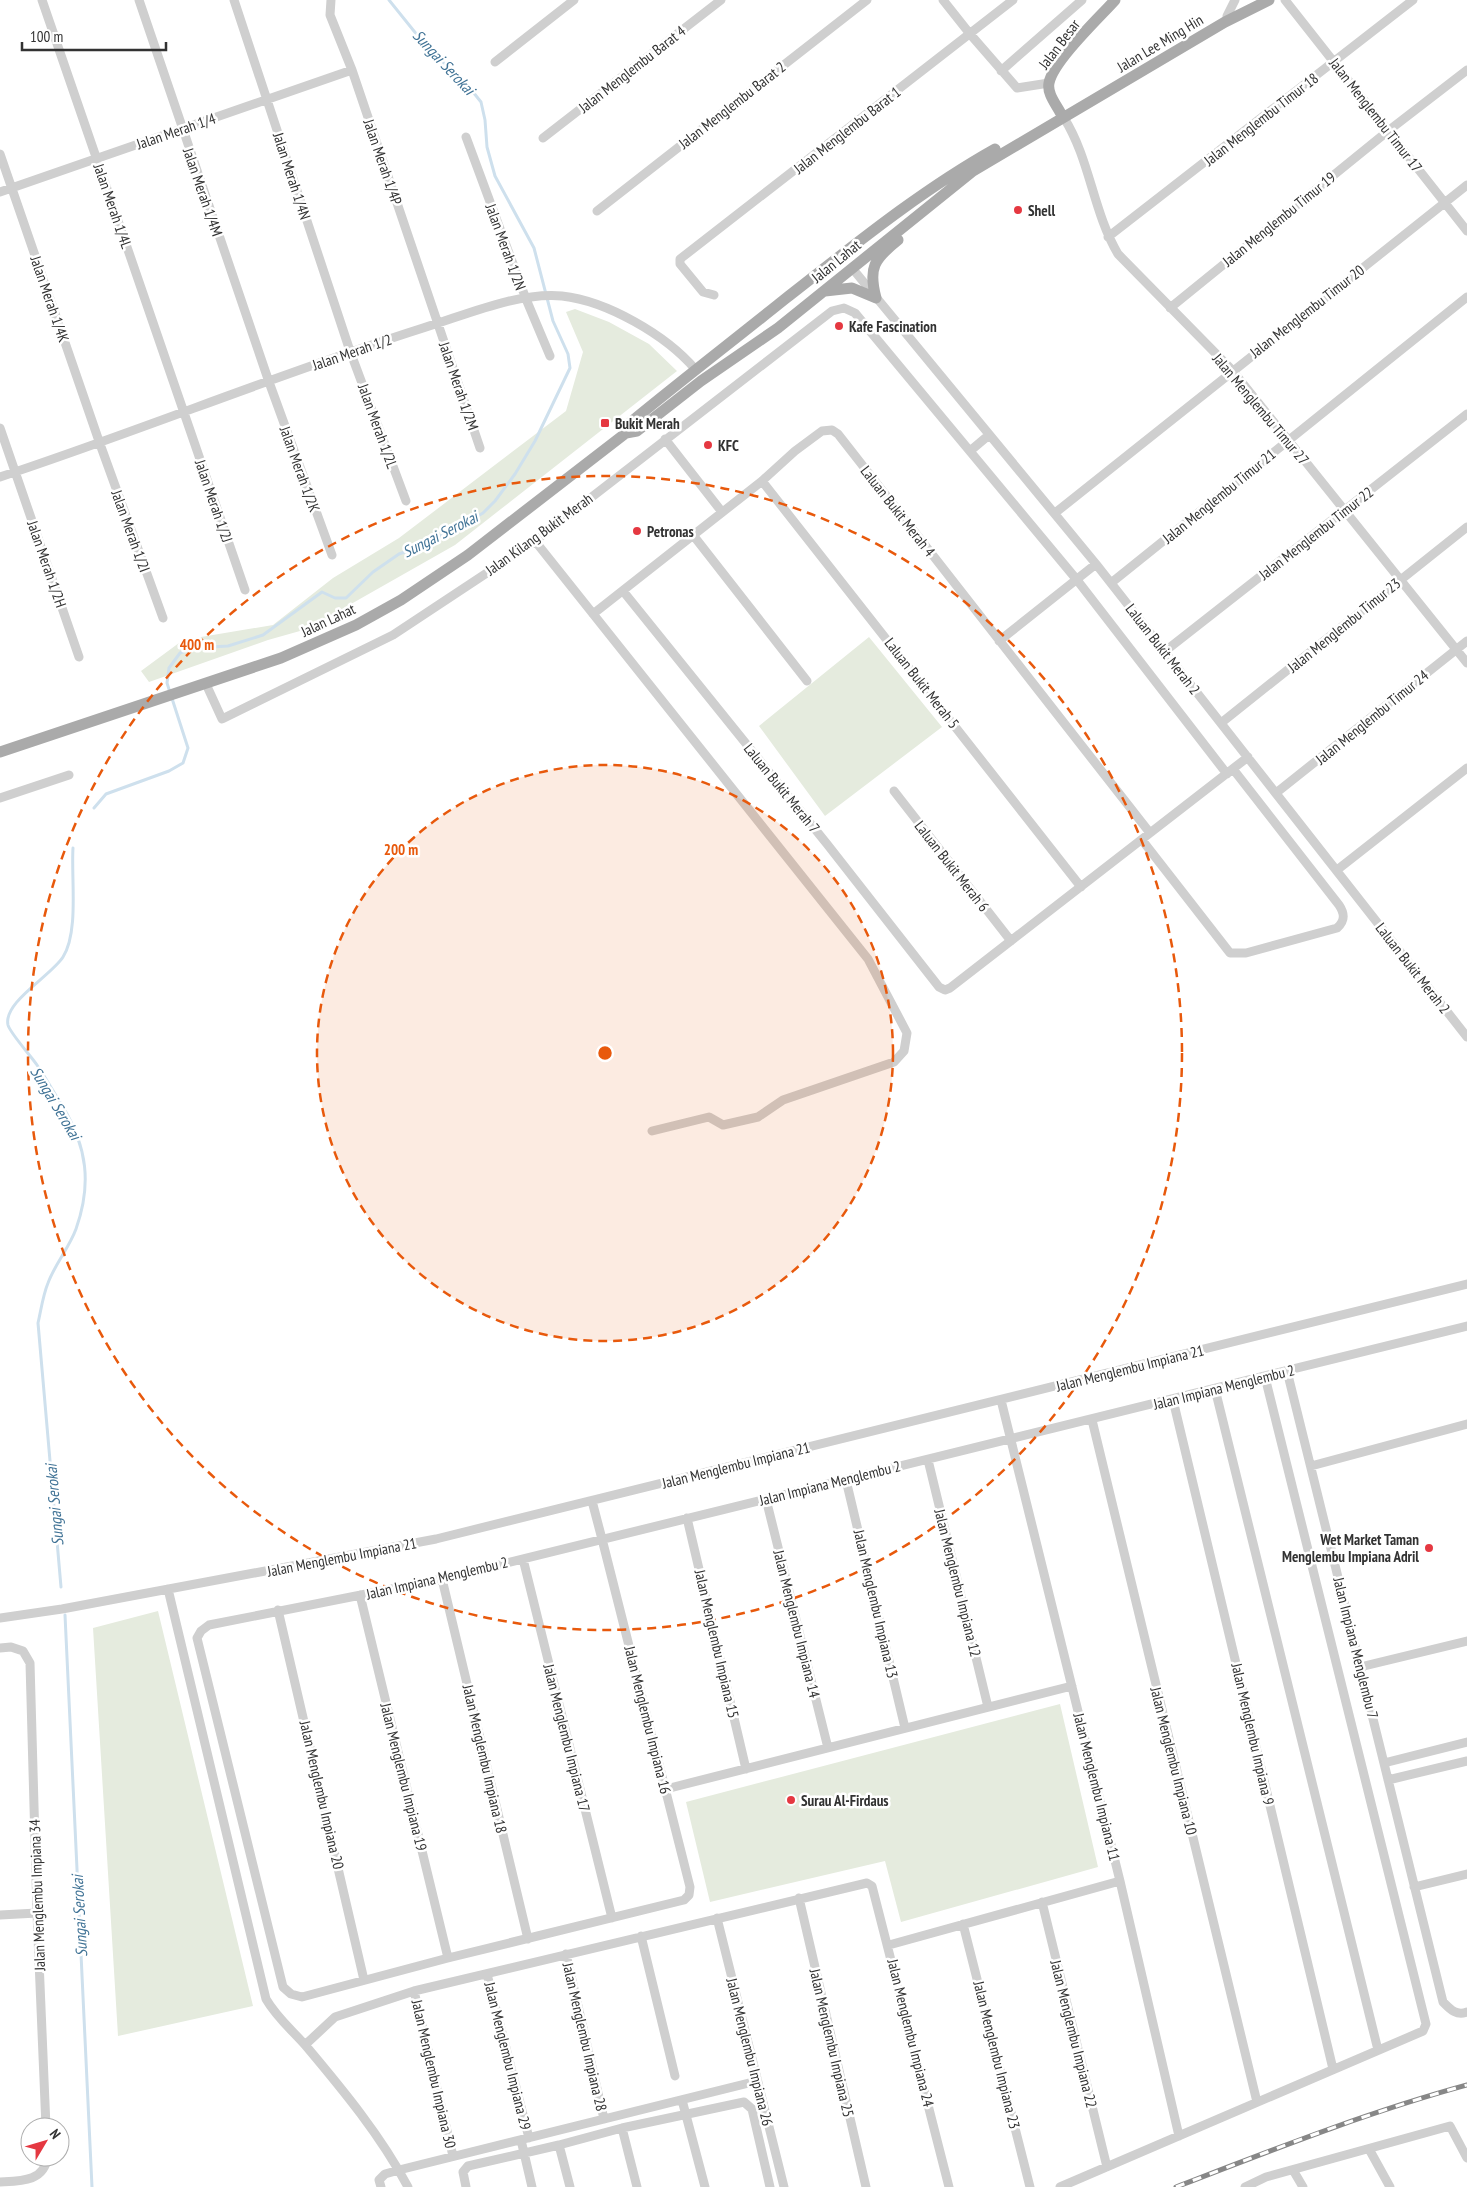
<svg xmlns="http://www.w3.org/2000/svg" width="1467" height="2187" font-family="'PT Sans Narrow',sans-serif">
<style>
.green{fill:#e5ebde}
.lines{fill:none;stroke-linecap:round;stroke-linejoin:round}
.stream{stroke:#cee0ed;stroke-width:3}
.minor{stroke:#cfcfcf;stroke-width:9}
.major{stroke:#aaa;stroke-width:11}
.rail-casing{stroke:#878787;stroke-width:5}
.rail{stroke:#fff;stroke-width:3;stroke-dasharray:9;stroke-linecap:butt}
.ring{fill:none;stroke:#e8590c;stroke-width:2.5;stroke-dasharray:9 6}
.poi-dot{fill:#e53841;stroke:#fff;stroke-width:2}
.labels{text-anchor:middle;dominant-baseline:central;stroke-width:5;stroke-linejoin:round;paint-order:stroke}
.street-label{font-size:15px;fill:#323232;stroke:#fff}
.poi-label{font-size:15px;font-weight:bold;fill:#323232;stroke:#fff;text-anchor:start}
.water-label{font-size:16px;font-style:italic;fill:#3f7295;stroke:#fff}
.centre{fill:#e8590c;stroke:#fff;stroke-width:2.5}
.ring-label{font-size:15px;text-anchor:middle;font-weight:bold;fill:#e8590c;stroke:#fff;stroke-width:5;stroke-linejoin:round;paint-order:stroke}
</style>
<rect width="100%" height="100%" fill="#fff"/>
<path class="green" d="M 575,309 L 609,322 L 649,344 L 677,371 L 455,545 L 307,629 L 268,640 L 149,682 L 141,671 L 183,640 L 273,625 L 333,578 L 399,538 L 566,411 L 583,352 L 566,312 Z
M 869,637 L 942,727 L 825,816 L 759,726 Z
M 158,1611 L 253,2006 L 118,2036 L 93,1628 Z
M 1060,1704 L 1098,1867 L 901,1922 L 885,1861 L 710,1902 L 686,1802 Z"/>
<g class="lines">
<path class="stream" d="M 94,808 L 106,794 L 169,771 L 183,763 L 188,748 L 167,683 L 169,668 L 180,653 L 193,648 L 228,646 L 263,635 L 322,592 L 335,598 L 346,598 L 373,572 L 399,554 L 413,549 L 459,527 L 483,513 L 495,501 L 515,474 L 535,441 L 570,368 L 568,354 L 553,321 L 534,248 L 495,176 L 487,147 L 485,120 L 481,102 L 469,87 L 426,46 L 389,0
M 61,1587 L 38,1323 C 41,1310 43,1295 48,1283 C 55,1264 69,1248 76,1229 C 92,1184 87,1147 63,1107 C 54,1093 46,1078 37,1065 C 31,1056 10,1033 8,1025 C 3,1002 51,976 63,957 C 79,932 71,878 73,848
M 65,1615 L 92,2187"/>
<path class="minor" d="M 42,0 L 245,590
M 139,0 L 269,382 L 332,555
M 234,0 L 350,351 L 406,501
M 331,0 L 330,15 L 352,70 L 480,448
M 943,0 L 970,34 L 1017,88 L 1049,83
M 1285,0 L 1467,231
M 1227,16 L 1235,0
M 495,62 L 574,0
M 1001,71 L 1082,0
M 1064,118 C 1090,159 1093,212 1118,254 L 1232,370 L 1467,663
M 466,137 L 526,299 L 550,356
M 543,138 L 721,0
M 0,154 L 100,444 L 163,618
M 0,192 L 352,70
M 597,211 L 867,0
M 1108,237 L 1413,0
M 852,268 L 1096,564 L 1467,1037
M 714,295 L 703,292 L 680,264 L 680,259 L 1013,0
M 1170,308 L 1388,131 L 1467,70
M 0,428 L 79,657
M 665,439 L 722,512
M 970,451 L 989,435
M 0,477 C 142,430 281,373 423,328 C 466,315 517,292 562,296 C 607,301 666,335 695,369
M 762,481 L 1081,887
M 1055,513 L 1467,185
M 693,535 L 807,681
M 535,541 L 868,959 L 907,1033 L 904,1051 L 894,1062 L 783,1100 L 758,1117 L 723,1125 L 709,1117 L 652,1131
M 1111,583 L 1467,297
M 623,591 L 827,844 L 939,987 L 945,990 L 950,988 L 1248,757
M 593,614 L 762,481 L 795,451 L 822,431 L 832,430 L 838,434 L 1150,833
M 999,641 L 1096,564
M 1164,652 L 1467,414
M 206,684 L 222,719 L 393,635 L 535,541 L 832,311 L 844,308 L 855,313 L 1077,580 L 1227,774
M 1221,723 L 1467,527
M 894,791 L 1011,941
M 1276,793 L 1467,641
M 0,798 L 69,775
M 1142,840 L 1230,953 L 1246,953 L 1337,928 C 1345,921 1345,914 1339,905 L 1233,769
M 1337,870 L 1467,768
M 1287,1371 L 1443,2002 C 1450,2009 1456,2016 1467,2012
M 1215,1389 L 1378,2050
M 1001,1400 L 1120,1881 L 1179,2136
M 1173,1400 L 1333,2069
M 1092,1420 L 1257,2102
M 928,1460 L 988,1707
M 1311,1466 L 1467,1424
M 846,1480 L 905,1728
M 766,1499 L 828,1748
M 592,1501 L 602,1539 L 690,1887 L 689,1895 L 684,1900 L 448,1958 L 302,1997 L 291,1994 L 283,1987 L 197,1638 L 201,1631 L 209,1625 L 442,1579 L 1467,1326
M 687,1518 L 746,1769
M 523,1559 L 612,1918
M 442,1579 L 528,1939
M 168,1589 L 266,1999 C 277,2018 292,2030 306,2046 C 343,2090 381,2136 408,2187
M 360,1595 L 448,1958
M 278,1610 L 364,1980
M 0,1618 L 62,1609 L 436,1539 L 1467,1284
M 0,1648 L 11,1647 L 23,1651 L 30,1663 L 37,1913 L 46,2127
M 1360,1667 L 1467,1641
M 1384,1763 L 1467,1742
M 1388,1780 L 1467,1761
M 666,1789 L 1072,1686
M 1414,1887 L 1467,1874
M 799,1898 L 866,2187
M 1042,1902 L 1107,2167
M 0,1915 L 37,1913
M 717,1918 L 784,2187
M 963,1924 L 1030,2187
M 641,1936 L 675,2076
M 889,1945 L 1120,1881
M 566,1954 L 604,2119
M 487,1974 L 529,2138
M 414,1991 L 453,2156
M 305,2045 L 335,2017 L 414,1991 L 867,1883 L 872,1886 L 949,2187
M 682,2100 L 705,2187
M 622,2128 L 637,2187
M 521,2140 L 532,2187
M 1369,2149 L 1390,2187
M 1293,2170 L 1303,2187
M 0,2182 C 19,2181 45,2182 47,2157
M 381,2187 L 379,2180 L 385,2174 L 399,2170 L 757,2081
M 466,2187 L 463,2172 L 468,2166 L 559,2145
M 570,2187 L 559,2145 L 622,2128 L 744,2102 L 752,2109 L 770,2187
M 1060,2187 L 1423,2031 L 1426,2024 L 1265,1377
M 1245,2187 L 1266,2177 L 1450,2126 L 1467,2158"/>
<path class="major" d="M 1060,112 C 1055,103 1047,93 1049,83 C 1053,61 1100,17 1115,0
M 825,291 L 852,288 L 876,298
M 876,298 C 868,268 874,259 898,240
M 626,433 L 631,422 C 682,380 734,340 785,299 C 853,246 920,191 995,149
M 0,752 L 281,658 L 356,625 L 401,600 L 468,555 L 626,433 L 637,431 L 701,381 L 778,328 L 973,171 L 1225,22 L 1269,0"/>
<defs>
<path id="rail" d="M 1176,2187 C 1272,2150 1368,2112 1467,2085"/>
</defs>
<use href="#rail" class="rail-casing"/>
<use href="#rail" class="rail"/>
</g>
<circle cx="605" cy="1053" r="288" fill="#e8590c" fill-opacity=".12"/>
<g class="ring">
<circle cx="605" cy="1053" r="288"/>
<circle cx="605" cy="1053" r="577"/>
</g>
<g class="poi-dot">
<circle cx="1018" cy="210" r="5"/>
<circle cx="839" cy="326" r="5"/>
<rect x="600" y="418" width="10" height="10" rx="2.5"/>
<circle cx="708" cy="445" r="5"/>
<circle cx="637" cy="531" r="5"/>
<circle cx="1429" cy="1548" r="5"/>
<circle cx="791" cy="1800" r="5"/>
</g>
<g class="labels">
<g class="street-label">
<text transform="translate(1160 43) rotate(-31)">Jalan Lee Ming Hin</text>
<text transform="translate(1059 44) rotate(-53)">Jalan Besar</text>
<text transform="translate(632 69) rotate(-38)">Jalan Menglembu Barat 4</text>
<text transform="translate(732 105) rotate(-38)">Jalan Menglembu Barat 2</text>
<text transform="translate(1376 115) rotate(52)">Jalan Menglembu Timur 17</text>
<text transform="translate(1261 119) rotate(-38)">Jalan Menglembu Timur 18</text>
<text transform="translate(847 130) rotate(-38)">Jalan Menglembu Barat 1</text>
<text transform="translate(176 131) rotate(-19)">Jalan Merah 1/4</text>
<text transform="translate(383 162) rotate(71)">Jalan Merah 1/4P</text>
<text transform="translate(292 176) rotate(72)">Jalan Merah 1/4N</text>
<text transform="translate(203 192) rotate(71)">Jalan Merah 1/4M</text>
<text transform="translate(113 206) rotate(71)">Jalan Merah 1/4L</text>
<text transform="translate(1279 219) rotate(-39)">Jalan Menglembu Timur 19</text>
<text transform="translate(506 247) rotate(70)">Jalan Merah 1/2N</text>
<text transform="translate(836 261) rotate(-39)">Jalan Lahat</text>
<text transform="translate(50 299) rotate(71)">Jalan Merah 1/4K</text>
<text transform="translate(1307 311) rotate(-38)">Jalan Menglembu Timur 20</text>
<text transform="translate(352 352) rotate(-19)">Jalan Merah 1/2</text>
<text transform="translate(459 386) rotate(71)">Jalan Merah 1/2M</text>
<text transform="translate(1261 409) rotate(50)">Jalan Menglembu Timur 27</text>
<text transform="translate(378 426) rotate(70)">Jalan Merah 1/2L</text>
<text transform="translate(300 469) rotate(70)">Jalan Merah 1/2K</text>
<text transform="translate(1219 496) rotate(-39)">Jalan Menglembu Timur 21</text>
<text transform="translate(214 501) rotate(71)">Jalan Merah 1/2J</text>
<text transform="translate(898 511) rotate(52)">Laluan Bukit Merah 4</text>
<text transform="translate(131 531) rotate(70)">Jalan Merah 1/2I</text>
<text transform="translate(1316 533) rotate(-38)">Jalan Menglembu Timur 22</text>
<text transform="translate(539 534) rotate(-36)">Jalan Kilang Bukit Merah</text>
<text transform="translate(47 564) rotate(71)">Jalan Merah 1/2H</text>
<text transform="translate(328 620) rotate(-25)">Jalan Lahat</text>
<text transform="translate(1344 625) rotate(-39)">Jalan Menglembu Timur 23</text>
<text transform="translate(1163 649) rotate(52)">Laluan Bukit Merah 2</text>
<text transform="translate(922 683) rotate(52)">Laluan Bukit Merah 5</text>
<text transform="translate(1372 717) rotate(-39)">Jalan Menglembu Timur 24</text>
<text transform="translate(782 788) rotate(51)">Laluan Bukit Merah 7</text>
<text transform="translate(952 866) rotate(52)">Laluan Bukit Merah 6</text>
<text transform="translate(1413 968) rotate(52)">Laluan Bukit Merah 2</text>
<text transform="translate(1130 1368) rotate(-14)">Jalan Menglembu Impiana 21</text>
<text transform="translate(1224 1387) rotate(-14)">Jalan Impiana Menglembu 2</text>
<text transform="translate(736 1465) rotate(-14)">Jalan Menglembu Impiana 21</text>
<text transform="translate(830 1483) rotate(-14)">Jalan Impiana Menglembu 2</text>
<text transform="translate(342 1557) rotate(-11)">Jalan Menglembu Impiana 21</text>
<text transform="translate(437 1578) rotate(-13)">Jalan Impiana Menglembu 2</text>
<text transform="translate(958 1583) rotate(76)">Jalan Menglembu Impiana 12</text>
<text transform="translate(876 1604) rotate(77)">Jalan Menglembu Impiana 13</text>
<text transform="translate(797 1624) rotate(76)">Jalan Menglembu Impiana 14</text>
<text transform="translate(717 1644) rotate(77)">Jalan Menglembu Impiana 15</text>
<text transform="translate(1356 1648) rotate(76)">Jalan Impiana Menglembu 7</text>
<text transform="translate(648 1720) rotate(76)">Jalan Menglembu Impiana 16</text>
<text transform="translate(1253 1734) rotate(77)">Jalan Menglembu Impiana 9</text>
<text transform="translate(567 1738) rotate(76)">Jalan Menglembu Impiana 17</text>
<text transform="translate(485 1759) rotate(77)">Jalan Menglembu Impiana 18</text>
<text transform="translate(1174 1761) rotate(76)">Jalan Menglembu Impiana 10</text>
<text transform="translate(404 1777) rotate(76)">Jalan Menglembu Impiana 19</text>
<text transform="translate(1097 1787) rotate(76)">Jalan Menglembu Impiana 11</text>
<text transform="translate(322 1795) rotate(77)">Jalan Menglembu Impiana 20</text>
<text transform="translate(37 1895) rotate(-92)">Jalan Menglembu Impiana 34</text>
<text transform="translate(911 2033) rotate(76)">Jalan Menglembu Impiana 24</text>
<text transform="translate(1074 2034) rotate(76)">Jalan Menglembu Impiana 22</text>
<text transform="translate(585 2037) rotate(77)">Jalan Menglembu Impiana 28</text>
<text transform="translate(832 2043) rotate(77)">Jalan Menglembu Impiana 25</text>
<text transform="translate(750 2052) rotate(76)">Jalan Menglembu Impiana 26</text>
<text transform="translate(997 2055) rotate(76)">Jalan Menglembu Impiana 23</text>
<text transform="translate(508 2056) rotate(76)">Jalan Menglembu Impiana 29</text>
<text transform="translate(434 2074) rotate(77)">Jalan Menglembu Impiana 30</text>
</g>
<g class="poi-label">
<text x="1028" y="210">Shell</text>
<text x="849" y="326">Kafe Fascination</text>
<text x="615" y="423">Bukit Merah</text>
<text x="718" y="445">KFC</text>
<text x="647" y="531">Petronas</text>
<text x="1419" y="1539" text-anchor="end">Wet Market Taman<tspan x="1419" dy="17">Menglembu Impiana Adril</tspan></text>
<text x="801" y="1800">Surau Al-Firdaus</text>
</g>
<g class="water-label">
<text transform="translate(444 62) rotate(47)">Sungai Serokai</text>
<text transform="translate(440 534) rotate(-27)">Sungai Serokai</text>
<text transform="translate(56 1103) rotate(59)">Sungai Serokai</text>
<text transform="translate(54 1505) rotate(-95)">Sungai Serokai</text>
<text transform="translate(79 1916) rotate(-93)">Sungai Serokai</text>
</g>
</g>
<circle cx="605" cy="1053" r="8" class="centre"/>
<g class="ring-label">
<text x="197" y="650">400 m</text>
<text x="401" y="855">200 m</text>
</g>
<g transform="translate(45 2142) rotate(52)"><circle r="24" fill="#ffffff" stroke="#adadad"/>
<path d="M0-4L9 19L0 12L-9 19Z" fill="#e53841"/>
<text y="-8" font-size="14" font-weight="bold" text-anchor="middle" fill="#323232">N</text>
</g>
<path d="M22 42v8h144v-8" fill="none" stroke="#323232" stroke-width="2.5"/>
<text x="30" y="42" font-size="15" fill="#323232" stroke="#ffffff" stroke-width="4" paint-order="stroke">100 m</text>
</svg>
